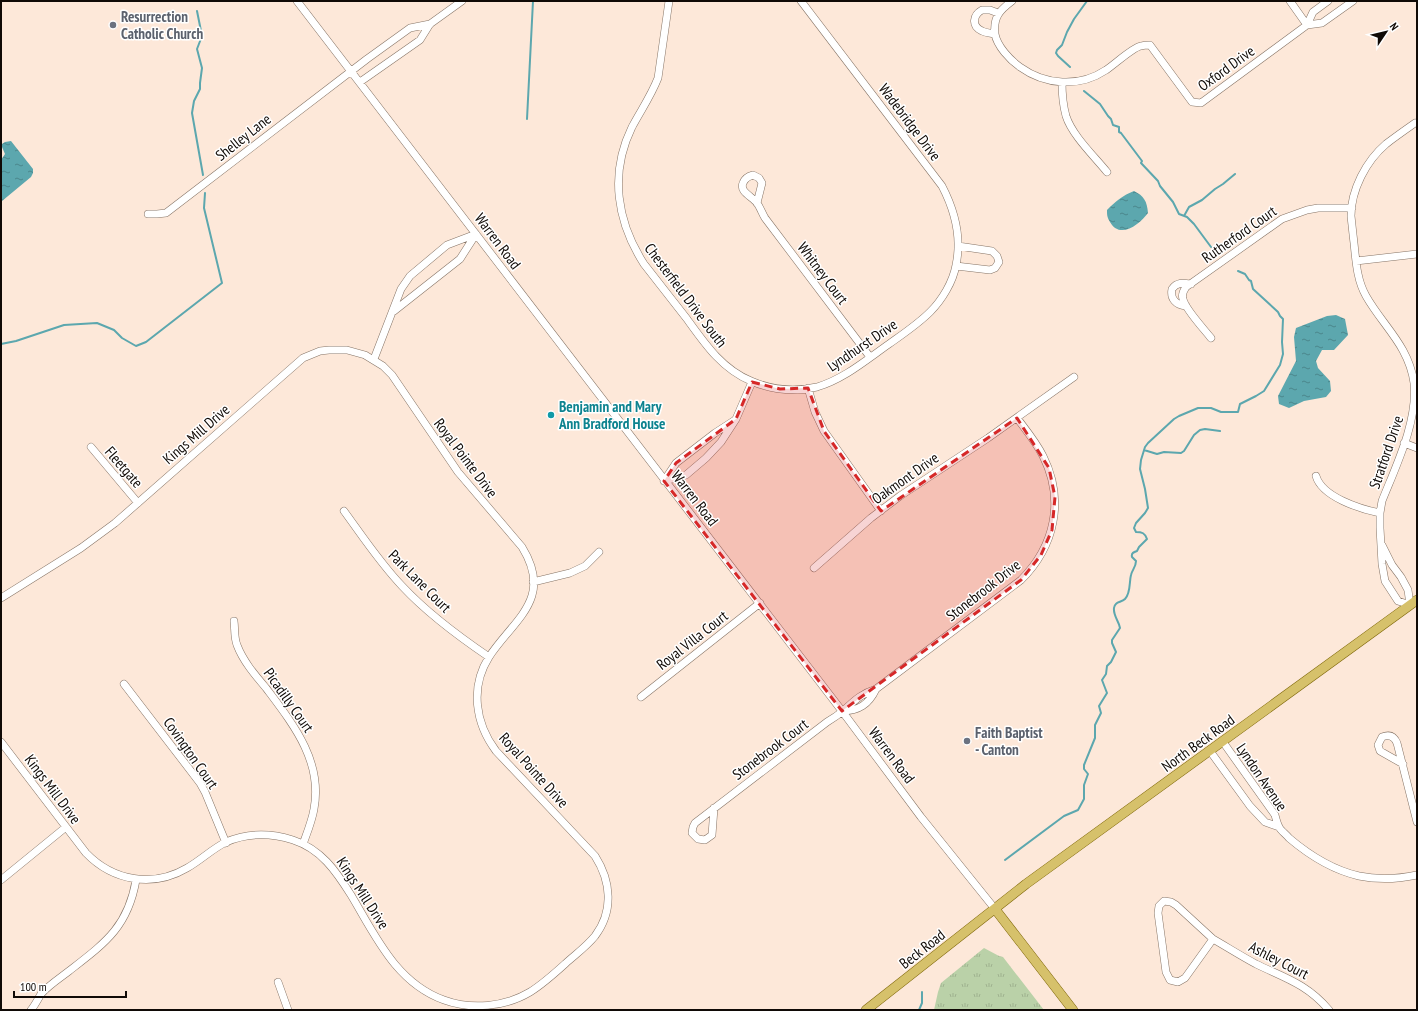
<svg xmlns="http://www.w3.org/2000/svg" width="1418" height="1011" font-family="'PT Sans Narrow',sans-serif">
<style>
.grass{fill:url(#grass-tufts)}
.water{fill:url(#water-ripples)}
.lines{fill:none;stroke-linecap:round;stroke-linejoin:round}
.stream{stroke:#5ca7ae;stroke-width:2}
.minor-casing{stroke:#867466;stroke-width:8}
.major-casing{stroke:#7e6608;stroke-width:10}
.minor{stroke:#fff;stroke-width:7}
.major{stroke:#d6c16b;stroke-width:9}
.marked{fill:#d62828;fill-opacity:0.2;stroke:#d62828;stroke-width:3;stroke-dasharray:8 5;stroke-linejoin:round}
.worship-dot{fill:#6b7280;stroke:#fff;stroke-width:1.5}
.culture-dot{fill:#0f9aa8;stroke:#fff;stroke-width:1.5}
.labels{text-anchor:middle;dominant-baseline:central;stroke-width:3;stroke-linejoin:round;paint-order:stroke}
.worship-label{font-size:15px;font-weight:bold;fill:#5b616d;stroke:#fff;text-anchor:start}
.street-label{font-size:15px;fill:#100a06;stroke:#fff}
.culture-label{font-size:15px;font-weight:bold;fill:#0d838f;stroke:#fff;text-anchor:start}
</style>
<defs>
<pattern id="grass-tufts" width="24" height="20" patternUnits="userSpaceOnUse"><rect width="24" height="20" fill="#bad1a8"/><path d="M3 7l-1-3M5 7V3M7 7l1-3M15 17l-1-3M17 17v-4M19 17l1-3" fill="none" stroke="#9fb28f"/></pattern>
<pattern id="water-ripples" width="26" height="14" patternUnits="userSpaceOnUse"><rect width="26" height="14" fill="#5ca7ae"/><path d="M2 4q2-2 4 0t4 0M15 11q2-2 4 0t4 0" fill="none" stroke="#4b868c"/></pattern>
</defs>
<rect width="100%" height="100%" fill="#fde8d9"/>
<path class="grass" d="M 984,948 L 999,956 L 1003,957 L 1044,1010 L 934,1010 L 938,992 L 941,983 Z"/>
<path class="water" d="M 11,141 L 33,169 L 33,173 L 31,177 L 2,201 L 1,160 L 5,154 L 2,147 L 2,144 L 5,142 Z
M 1134,191 C 1144,196 1147,201 1148,213 C 1140,224 1120,240 1110,222 C 1107,217 1107,215 1107,210 C 1115,202 1123,195 1134,191 Z
M 1336,315 L 1345,319 L 1348,335 L 1334,350 L 1322,350 L 1316,361 L 1318,368 L 1330,381 L 1331,391 L 1326,397 L 1304,401 L 1289,408 L 1279,404 L 1278,396 L 1296,361 L 1294,337 L 1296,328 L 1327,316 Z"/>
<g class="lines">
<path class="stream" d="M 197,11 L 202,36 L 197,49 L 202,68 L 200,83 L 200,89 L 194,101 L 192,113 L 203,175
M 1070,67 L 1058,56 L 1056,53 L 1057,50 L 1062,45 L 1067,32 L 1074,19 L 1087,1
M 1084,91 L 1100,104 L 1108,116 L 1111,119 L 1113,125 L 1119,127 L 1119,132 L 1121,133 L 1142,161 L 1141,163 L 1158,181 L 1160,186 L 1173,202 L 1179,214 L 1187,217 L 1194,224 L 1211,247
M 527,119 L 533,1
M 1184,216 L 1189,207 L 1202,200 L 1215,189 L 1223,184 L 1235,174
M 1,344 L 16,341 L 64,325 L 97,323 L 114,330 L 122,338 L 136,346 L 146,342 L 222,283 L 204,208 L 205,193
M 1144,450 L 1157,454 L 1164,452 L 1181,453 L 1184,451 L 1194,435 L 1200,430 L 1205,429 L 1220,431
M 1005,860 L 1064,816 L 1078,810 L 1084,799 L 1084,785 L 1088,774 L 1084,769 L 1084,765 L 1095,738 L 1095,725 L 1101,713 L 1099,706 L 1107,693 L 1102,680 L 1106,674 L 1107,666 L 1111,662 L 1116,652 L 1112,643 L 1112,640 L 1120,628 C 1119,621 1113,616 1114,608 C 1115,601 1121,603 1125,599 C 1131,593 1129,582 1131,575 C 1132,570 1136,567 1136,561 L 1132,557 C 1131,553 1134,552 1137,551 L 1139,547 L 1147,539 C 1145,533 1142,532 1136,532 L 1134,528 L 1136,523 L 1145,513 L 1148,508 L 1145,489 L 1140,469 L 1141,460 L 1145,447 L 1148,443 L 1174,419 L 1179,416 L 1198,408 L 1211,408 L 1221,412 L 1238,412 L 1240,404 L 1256,396 L 1264,391 L 1280,365 L 1283,354 L 1282,342 L 1283,319 L 1280,316 L 1278,312 L 1253,289 L 1251,281 L 1249,280 L 1245,274 L 1238,271
M 919,1010 L 922,1003 L 922,992"/>
<defs>
<path id="minor" d="M 297,1 L 842,711 L 921,817 L 995,909
M 669,1 L 658,78 C 651,96 641,110 632,127 C 609,174 617,222 644,264 C 658,282 673,301 687,319 C 705,344 722,369 751,381 C 772,390 795,392 817,387 C 844,379 866,360 889,344 C 903,334 918,324 930,312 C 942,300 953,282 956,265 C 962,237 955,211 942,186 L 801,1
M 1012,1 C 1000,10 993,17 995,34 C 997,46 1010,60 1020,67 C 1045,85 1079,88 1106,70 C 1114,65 1133,47 1141,46 C 1144,45 1147,45 1150,45 L 1192,102 L 1201,103 L 1307,25 L 1322,23 L 1353,1
M 1290,1 L 1307,25
M 1307,25 L 1313,12 L 1328,1
M 995,34 C 991,33 986,33 982,31 C 971,26 973,15 982,10 L 990,10 L 998,13
M 360,82 L 420,40 L 430,24 L 462,1
M 1062,82 C 1062,93 1063,105 1066,116 C 1072,135 1094,156 1107,172
M 757,203 L 762,183 L 759,178 L 753,175 C 749,176 745,178 743,183 C 739,192 753,197 757,203 C 760,207 762,213 765,218 L 870,357
M 148,214 L 157,214 L 166,213 L 367,59 L 410,28 L 430,24
M 1356,261 L 1417,254
M 956,266 L 990,270 L 995,268 L 999,262 L 997,256 L 992,251 L 958,246
M 1186,306 C 1176,305 1170,299 1172,289 C 1177,282 1183,283 1191,284
M 394,311 L 460,259 L 476,234
M 1211,338 C 1204,329 1185,309 1183,299 C 1181,294 1184,290 1186,287 L 1282,219 L 1307,210 L 1318,208 L 1352,208
M 374,359 L 401,289 L 410,276 L 447,245 L 476,234
M 808,388 L 815,412 L 824,431 L 881,511
M 1404,443 L 1417,448
M 91,447 L 138,503
M 1316,476 C 1322,497 1360,509 1380,513
M 664,481 L 686,475 L 706,458 L 721,442 L 736,419 L 752,382
M 664,481 L 676,463 L 715,433 L 735,420
M 344,511 C 363,537 380,563 402,586 C 428,614 458,636 489,657
M 1382,545 L 1392,565 L 1401,577 L 1408,590 L 1410,605 L 1398,601 L 1385,581 L 1382,564 L 1380,528 L 1380,513 L 1382,501 C 1396,466 1418,421 1414,383 C 1409,346 1383,326 1366,296 C 1357,280 1356,262 1354,243 C 1353,235 1352,225 1351,216 C 1351,190 1366,161 1386,144 C 1395,137 1405,130 1415,123
M 814,568 L 871,518 L 900,496 L 988,438 L 1074,377
M 533,582 L 570,573 L 585,566 L 599,552
M 1,598 L 81,548 L 115,523 L 303,358 L 320,351 L 329,350 L 347,350 L 365,355 L 383,366 L 392,375 L 458,472 L 522,547 C 554,599 514,619 489,657 C 470,687 475,723 496,751 L 595,856 C 611,881 614,911 595,936 C 587,946 576,954 566,963 C 555,973 543,984 530,992 C 505,1007 471,1010 444,1000 C 396,983 375,935 351,895 C 336,871 321,849 293,840 C 271,833 247,833 226,842 C 212,849 201,860 187,868 C 153,888 113,881 86,853 L 1,742
M 234,621 C 235,628 234,638 237,645 C 243,661 255,675 266,688 C 293,724 323,761 314,809 C 312,821 307,833 303,844
M 124,684 L 200,783 L 205,792 L 226,843
M 641,697 L 760,603
M 842,711 C 859,711 869,704 876,689
M 1223,742 L 1275,815 C 1276,819 1277,823 1279,827 C 1281,831 1286,834 1289,838 C 1309,855 1333,870 1359,876 C 1378,880 1398,879 1417,875
M 1210,751 L 1250,806 L 1265,822 L 1279,827
M 1403,764 L 1380,751 L 1378,745 L 1382,737 C 1389,734 1394,736 1397,743 L 1417,822
M 714,808 L 712,835 L 705,840 L 698,839 L 692,833 L 693,827 L 695,823 L 827,722 C 832,719 838,715 843,711 C 854,701 862,693 876,689 L 1021,580 C 1055,546 1065,500 1043,456 C 1036,442 1026,430 1017,418
M 1,880 L 66,827
M 1164,901 L 1171,902 L 1176,905 L 1213,939 L 1185,978 L 1178,982 L 1170,980 L 1166,972 L 1158,913 L 1159,906 Z
M 1213,939 C 1227,947 1241,956 1256,964 C 1285,978 1307,984 1329,1010
M 278,982 L 288,1010
M 31,1010 C 35,1005 38,999 41,994 C 49,985 60,978 69,971 C 105,943 128,927 136,880"/>
<path id="major" d="M 995,909 L 1073,1010
M 866,1010 L 1026,884 L 1417,600"/>
</defs>
<use href="#minor" class="minor-casing"/>
<use href="#major" class="major-casing"/>
<use href="#minor" class="minor"/>
<use href="#major" class="major"/>
</g>
<path class="marked" d="M 752,382 L 780,389 L 808,388 L 824,431 L 881,511 L 1017,418 L 1049,468 L 1055,497 L 1052,530 L 1041,555 L 1021,580 L 842,711 L 664,481 L 676,463 L 736,419 Z"/>
<g class="worship-dot">
<circle cx="113" cy="25" r="4"/>
<circle cx="967" cy="741" r="4"/>
</g>
<circle class="culture-dot" cx="551" cy="415" r="4"/>
<g class="labels">
<g class="worship-label">
<text x="121" y="16">Resurrection<tspan x="121" dy="17">Catholic Church</tspan></text>
<text x="975" y="732">Faith Baptist<tspan x="975" dy="17">- Canton</tspan></text>
</g>
<g class="street-label">
<text transform="translate(1226 68) rotate(-36)">Oxford Drive</text>
<text transform="translate(910 122) rotate(53)">Wadebridge Drive</text>
<text transform="translate(243 137) rotate(-38)">Shelley Lane</text>
<text transform="translate(1239 234) rotate(-35)">Rutherford Court</text>
<text transform="translate(498 241) rotate(53)">Warren Road</text>
<text transform="translate(823 273) rotate(53)">Whitney Court</text>
<text transform="translate(686 295) rotate(53)">Chesterfield Drive South</text>
<text transform="translate(862 345) rotate(-34)">Lyndhurst Drive</text>
<text transform="translate(196 434) rotate(-41)">Kings Mill Drive</text>
<text transform="translate(1386 452) rotate(-71)">Stratford Drive</text>
<text transform="translate(466 458) rotate(53)">Royal Pointe Drive</text>
<text transform="translate(124 467) rotate(49)">Fleetgate</text>
<text transform="translate(905 478) rotate(-35)">Oakmont Drive</text>
<text transform="translate(695 498) rotate(52)">Warren Road</text>
<text transform="translate(420 581) rotate(45)">Park Lane Court</text>
<text transform="translate(983 590) rotate(-38)">Stonebrook Drive</text>
<text transform="translate(692 640) rotate(-38)">Royal Villa Court</text>
<text transform="translate(289 700) rotate(55)">Picadilly Court</text>
<text transform="translate(1198 743) rotate(-36)">North Beck Road</text>
<text transform="translate(770 749) rotate(-37)">Stonebrook Court</text>
<text transform="translate(191 753) rotate(55)">Covington Court</text>
<text transform="translate(892 755) rotate(53)">Warren Road</text>
<text transform="translate(534 770) rotate(48)">Royal Pointe Drive</text>
<text transform="translate(1262 777) rotate(56)">Lyndon Avenue</text>
<text transform="translate(53 789) rotate(53)">Kings Mill Drive</text>
<text transform="translate(363 893) rotate(57)">Kings Mill Drive</text>
<text transform="translate(922 949) rotate(-38)">Beck Road</text>
<text transform="translate(1279 960) rotate(27)">Ashley Court</text>
</g>
<g class="culture-label">
<text x="559" y="406">Benjamin and Mary<tspan x="559" dy="17">Ann Bradford House</tspan></text>
</g>
</g>
<rect width="1418" height="1011" fill="none" stroke="#100a06" stroke-width="4"/>
<g transform="translate(1386 32) rotate(55)" stroke="#ffffff" stroke-width="3" paint-order="stroke">
<path d="M0-3L7 15L0 10L-7 15Z" fill="#100a06"/>
<text y="-6" font-size="11" font-weight="bold" text-anchor="middle" fill="#100a06">N</text>
</g>
<path d="M14 991v6h112v-6" fill="none" stroke="#100a06" stroke-width="2"/>
<text x="20" y="991" font-size="12" fill="#100a06" stroke="#ffffff" stroke-width="3" paint-order="stroke">100 m</text>
</svg>
